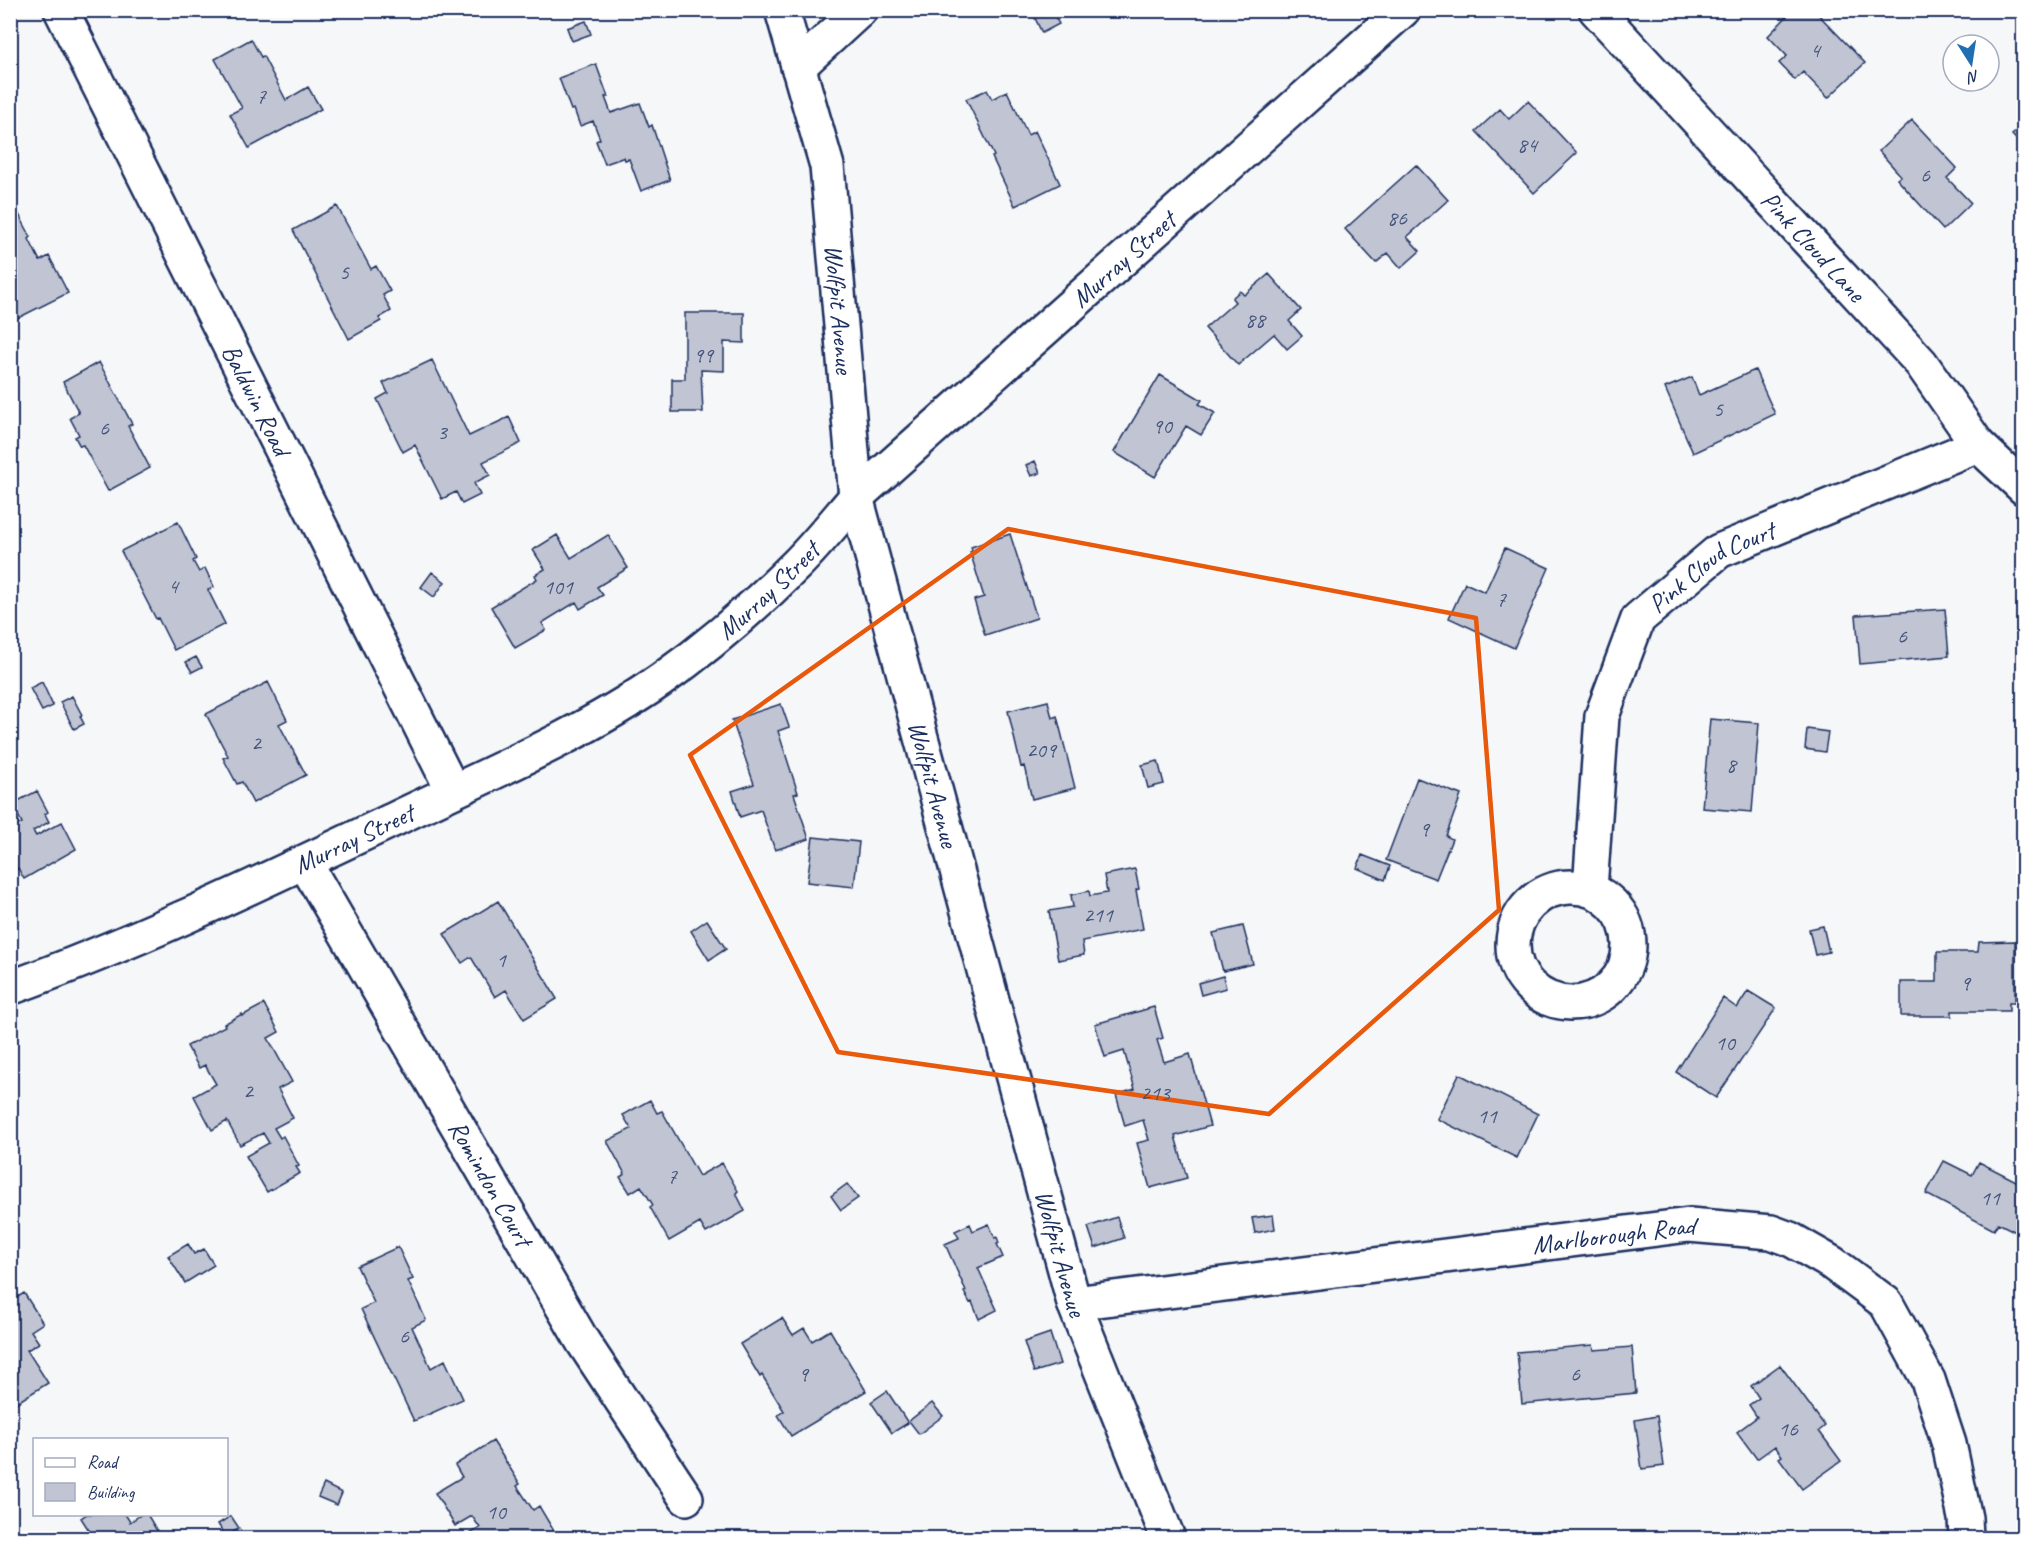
<svg xmlns="http://www.w3.org/2000/svg" width="2034" height="1549" font-family="Caveat,sans-serif">
<style>
.building{fill:#c0c4d3;stroke:#1b2f5e;stroke-width:1.5}
.lines{fill:none;stroke-linecap:round;stroke-linejoin:round}
.minor-casing{stroke:#1b2f5e;stroke-width:38}
.minor{stroke:#fff;stroke-width:33}
.marked{fill:none;stroke:#e8590c;stroke-width:4.5;stroke-linejoin:round}
.labels{text-anchor:middle;dominant-baseline:central;stroke-width:6;stroke-linejoin:round;paint-order:stroke}
.number-label{font-size:22px;fill:#44547b}
.street-label{font-size:26px;fill:#1b2f5e;stroke:#fff}
</style>
<rect width="100%" height="100%" fill="#f6f7f9"/>
<filter id="ink" filterUnits="userSpaceOnUse"><feTurbulence type="fractalNoise" baseFrequency=".0167" numOctaves="2"/><feDisplacementMap in="SourceGraphic" scale="12" xChannelSelector="R" yChannelSelector="G"/><feConvolveMatrix kernelMatrix="1 2 1 2 8 2 1 2 1" color-interpolation-filters="sRGB"/></filter>
<g filter="url(#ink)">
<path class="building" d="M 1049,10 L 1051,10 L 1059,24 L 1042,33 L 1035,18 Z
M 1793,10 L 1814,10 L 1865,63 L 1828,98 L 1803,72 L 1795,80 L 1779,63 L 1787,56 L 1768,36 Z
M 586,21 L 591,34 L 572,41 L 567,28 Z
M 251,39 L 261,57 L 263,56 L 286,100 L 308,87 L 321,109 L 249,148 L 230,114 L 242,108 L 215,59 Z
M 596,64 L 608,97 L 605,97 L 611,113 L 640,103 L 649,127 L 652,125 L 670,180 L 641,191 L 629,159 L 625,160 L 624,157 L 622,158 L 605,164 L 596,141 L 600,139 L 593,121 L 580,126 L 574,109 L 571,110 L 559,78 Z
M 987,90 L 992,99 L 1007,91 L 1028,135 L 1035,131 L 1060,184 L 1015,206 L 992,157 L 994,156 L 966,99 Z
M 1528,101 L 1577,153 L 1534,193 L 1476,131 L 1500,109 L 1509,119 Z
M 1912,120 L 1957,168 L 1947,178 L 1971,203 L 1943,230 L 1897,179 L 1901,176 L 1879,151 Z
M 2024,124 L 2024,147 L 2012,135 Z
M 1416,165 L 1448,200 L 1407,237 L 1420,251 L 1401,268 L 1388,253 L 1376,263 L 1345,229 Z
M 10,203 L 12,206 L 14,205 L 31,237 L 29,239 L 40,261 L 49,256 L 68,293 L 14,320 L 10,314 Z
M 337,206 L 371,269 L 376,266 L 390,291 L 383,295 L 391,311 L 379,318 L 381,321 L 349,339 L 293,230 Z
M 1269,274 L 1301,310 L 1289,321 L 1302,336 L 1287,349 L 1274,334 L 1238,365 L 1205,328 L 1235,302 L 1232,298 L 1240,291 L 1244,295 Z
M 685,313 L 744,313 L 744,343 L 724,342 L 724,371 L 701,370 L 703,412 L 672,412 L 672,379 L 685,379 Z
M 432,360 L 469,436 L 509,417 L 521,443 L 483,462 L 490,475 L 474,483 L 480,495 L 462,504 L 456,492 L 442,499 L 415,445 L 403,452 L 377,399 L 388,393 L 383,383 Z
M 99,362 L 132,424 L 128,426 L 150,468 L 108,491 L 83,445 L 80,446 L 75,437 L 79,435 L 70,418 L 79,413 L 63,382 Z
M 1755,370 L 1775,414 L 1693,453 L 1665,388 L 1692,377 L 1699,395 Z
M 1160,375 L 1202,400 L 1199,404 L 1215,413 L 1201,435 L 1186,426 L 1155,477 L 1114,452 Z
M 1035,461 L 1040,473 L 1031,476 L 1026,465 Z
M 178,522 L 196,559 L 193,561 L 199,572 L 205,568 L 214,587 L 208,590 L 225,624 L 174,650 L 158,618 L 156,619 L 121,551 Z
M 1010,534 L 1037,618 L 985,635 L 974,600 L 984,597 L 970,552 L 972,551 L 971,547 Z
M 557,535 L 571,558 L 608,535 L 628,568 L 597,587 L 603,595 L 580,609 L 576,602 L 542,623 L 546,630 L 515,648 L 491,607 L 537,579 L 535,575 L 545,569 L 533,550 Z
M 1505,548 L 1549,568 L 1514,648 L 1449,618 L 1465,583 L 1485,592 Z
M 432,572 L 445,582 L 434,597 L 421,587 Z
M 1945,609 L 1949,656 L 1860,664 L 1856,615 Z
M 2021,624 L 2024,624 L 2024,652 Z
M 196,657 L 202,667 L 192,672 L 186,662 Z
M 42,682 L 53,706 L 42,711 L 30,688 Z
M 268,682 L 287,720 L 279,724 L 306,775 L 253,803 L 242,782 L 237,784 L 223,758 L 228,756 L 206,714 Z
M 72,696 L 82,715 L 80,716 L 84,724 L 74,729 L 60,702 Z
M 1048,701 L 1052,718 L 1057,716 L 1075,788 L 1032,799 L 1024,766 L 1021,767 L 1008,711 Z
M 781,704 L 789,727 L 778,731 L 798,793 L 794,794 L 809,839 L 775,850 L 761,810 L 740,817 L 732,791 L 754,784 L 732,720 Z
M 1710,719 L 1759,723 L 1752,812 L 1702,808 Z
M 1807,729 L 1828,732 L 1825,752 L 1805,749 Z
M 1158,761 L 1164,784 L 1148,788 L 1142,765 Z
M 1417,778 L 1461,795 L 1446,836 L 1452,839 L 1436,879 L 1386,860 Z
M 37,791 L 48,812 L 45,814 L 49,822 L 33,831 L 36,836 L 62,822 L 76,849 L 24,879 L 18,868 L 10,872 L 10,829 L 22,823 L 12,804 Z
M 813,837 L 859,842 L 854,887 L 807,882 Z
M 1362,855 L 1390,866 L 1385,880 L 1357,868 Z
M 1135,869 L 1139,889 L 1136,890 L 1143,929 L 1082,941 L 1084,955 L 1058,960 L 1049,911 L 1073,907 L 1071,895 L 1089,891 L 1090,896 L 1107,893 L 1104,875 Z
M 498,901 L 557,999 L 524,1019 L 506,990 L 495,997 L 471,957 L 462,963 L 444,934 Z
M 707,920 L 726,949 L 709,960 L 691,931 Z
M 1243,926 L 1253,964 L 1223,971 L 1213,933 Z
M 1823,926 L 1829,952 L 1815,955 L 1809,929 Z
M 2015,941 L 2015,1003 L 2009,1003 L 2009,1011 L 1952,1011 L 1952,1016 L 1901,1016 L 1901,982 L 1937,982 L 1937,952 L 1978,952 L 1979,942 Z
M 1223,976 L 1226,988 L 1201,995 L 1198,983 Z
M 1748,991 L 1776,1008 L 1716,1098 L 1676,1072 L 1723,998 L 1737,1008 Z
M 264,1004 L 279,1032 L 268,1038 L 292,1082 L 278,1089 L 293,1118 L 274,1128 L 280,1138 L 283,1136 L 299,1166 L 296,1167 L 300,1173 L 267,1192 L 246,1156 L 269,1143 L 263,1133 L 240,1145 L 227,1121 L 212,1130 L 194,1096 L 216,1084 L 205,1065 L 199,1068 L 187,1046 L 225,1026 L 224,1024 L 242,1014 L 242,1016 Z
M 1154,1007 L 1163,1038 L 1157,1040 L 1164,1062 L 1190,1054 L 1210,1126 L 1175,1136 L 1187,1178 L 1150,1188 L 1137,1143 L 1149,1140 L 1143,1120 L 1125,1126 L 1116,1095 L 1135,1089 L 1124,1051 L 1105,1057 L 1095,1024 Z
M 1459,1074 L 1538,1114 L 1517,1158 L 1437,1119 Z
M 650,1100 L 657,1113 L 662,1111 L 699,1176 L 722,1163 L 738,1191 L 736,1193 L 745,1211 L 706,1233 L 700,1223 L 669,1241 L 650,1207 L 653,1205 L 641,1186 L 630,1193 L 620,1177 L 625,1174 L 607,1141 L 631,1129 L 623,1115 Z
M 1944,1161 L 1972,1175 L 1979,1162 L 2024,1185 L 2024,1236 L 1998,1223 L 1994,1230 L 1926,1194 Z
M 847,1184 L 858,1198 L 841,1210 L 831,1196 Z
M 1273,1215 L 1275,1229 L 1255,1233 L 1252,1218 Z
M 1117,1217 L 1124,1238 L 1095,1248 L 1088,1227 Z
M 970,1224 L 973,1231 L 989,1224 L 995,1238 L 997,1237 L 999,1243 L 997,1244 L 1003,1257 L 978,1268 L 997,1310 L 979,1319 L 972,1302 L 970,1303 L 964,1292 L 966,1291 L 945,1244 L 959,1238 L 955,1231 Z
M 188,1244 L 194,1254 L 204,1249 L 214,1265 L 185,1283 L 168,1256 Z
M 398,1247 L 413,1279 L 408,1281 L 426,1320 L 412,1327 L 431,1368 L 445,1360 L 463,1399 L 414,1421 L 361,1309 L 374,1303 L 357,1266 Z
M 24,1293 L 43,1323 L 31,1331 L 39,1343 L 27,1350 L 48,1383 L 13,1405 L 10,1401 L 10,1302 Z
M 782,1318 L 793,1335 L 804,1328 L 812,1341 L 830,1330 L 866,1391 L 791,1436 L 778,1415 L 784,1411 L 762,1375 L 760,1377 L 740,1344 Z
M 1050,1333 L 1060,1364 L 1034,1372 L 1024,1342 Z
M 1593,1345 L 1594,1350 L 1632,1347 L 1636,1393 L 1522,1404 L 1517,1352 Z
M 1780,1365 L 1825,1426 L 1819,1431 L 1841,1461 L 1802,1489 L 1779,1458 L 1782,1456 L 1775,1446 L 1757,1459 L 1737,1432 L 1757,1417 L 1749,1405 L 1759,1398 L 1751,1386 Z
M 887,1391 L 908,1423 L 892,1433 L 871,1402 Z
M 932,1403 L 943,1416 L 919,1434 L 909,1421 Z
M 1657,1416 L 1664,1466 L 1642,1469 L 1635,1420 Z
M 493,1441 L 520,1484 L 517,1486 L 533,1510 L 539,1506 L 558,1538 L 463,1538 L 480,1528 L 472,1516 L 455,1526 L 435,1493 L 462,1477 L 455,1465 Z
M 324,1484 L 342,1493 L 337,1505 L 318,1497 Z
M 87,1514 L 125,1514 L 130,1522 L 142,1514 L 147,1514 L 160,1536 L 156,1538 L 94,1538 L 81,1518 Z
M 231,1516 L 239,1528 L 226,1537 L 218,1524 Z"/>
<g class="lines">
<defs>
<g id="minor">
<path id="s1" d="M 61,10 L 453,791"/>
<path id="s2" d="M 782,10 L 827,166 L 856,497 L 1074,1303 L 1168,1538"/>
<path id="s3" d="M 1596,10 L 1921,363 L 1978,445 L 2024,488"/>
<path d="M 798,67 L 860,10"/>
<path id="s4" d="M 305,863 L 583,1342 L 686,1498"/>
<circle cx="1571" cy="945" r="58"/>
<path id="s5" d="M 1590,889 L 1602,716 L 1638,619 L 1719,551 L 1978,445"/>
<path id="s6" d="M 10,988 C 143,940 270,878 397,818 C 486,775 580,736 661,680 C 709,646 755,606 797,564 C 818,543 837,519 856,497 L 1403,10"/>
<path id="s7" d="M 1074,1303 L 1689,1225 L 1771,1232 L 1790,1239 L 1832,1263 L 1886,1303 L 1928,1380 L 1949,1444 L 1965,1518 L 1966,1538"/>
</g>
</defs>
<use href="#minor" class="minor-casing"/>
<use href="#minor" class="minor"/>
</g>
</g>
<path class="marked" d="M 1008,529 L 1476,618 L 1499,910 L 1269,1114 L 838,1052 L 690,755 Z"/>
<g class="labels">
<g class="number-label">
<text x="1815" y="50">4</text>
<text x="261" y="96">7</text>
<text x="1527" y="145">84</text>
<text x="1925" y="175">6</text>
<text x="1397" y="218">86</text>
<text x="344" y="272">5</text>
<text x="1255" y="320">88</text>
<text x="703" y="355">99</text>
<text x="1718" y="409">5</text>
<text x="1162" y="426">90</text>
<text x="104" y="428">6</text>
<text x="442" y="432">3</text>
<text x="173" y="586">4</text>
<text x="558" y="587">101</text>
<text x="1501" y="599">7</text>
<text x="1902" y="636">6</text>
<text x="256" y="743">2</text>
<text x="1041" y="750">209</text>
<text x="1731" y="765">8</text>
<text x="1424" y="829">9</text>
<text x="1098" y="915">211</text>
<text x="501" y="960">1</text>
<text x="1965" y="983">9</text>
<text x="1725" y="1043">10</text>
<text x="248" y="1091">2</text>
<text x="1155" y="1093">213</text>
<text x="1487" y="1116">11</text>
<text x="672" y="1176">7</text>
<text x="1990" y="1198">11</text>
<text x="404" y="1336">6</text>
<text x="803" y="1374">9</text>
<text x="1575" y="1374">6</text>
<text x="1788" y="1429">16</text>
<text x="496" y="1512">10</text>
</g>
<g class="street-label">
<text stroke="none"><textPath href="#s3" startOffset="321">Pink Cloud Lane</textPath></text>
<text stroke="none"><textPath href="#s6" startOffset="1347">Murray Street</textPath></text>
<text stroke="none"><textPath href="#s2" startOffset="306">Wolfpit Avenue</textPath></text>
<text stroke="none"><textPath href="#s1" startOffset="436">Baldwin Road</textPath></text>
<text stroke="none"><textPath href="#s5" startOffset="368">Pink Cloud Court</textPath></text>
<text stroke="none"><textPath href="#s6" startOffset="861">Murray Street</textPath></text>
<text stroke="none"><textPath href="#s2" startOffset="792">Wolfpit Avenue</textPath></text>
<text stroke="none"><textPath href="#s6" startOffset="375">Murray Street</textPath></text>
<text stroke="none"><textPath href="#s4" startOffset="370">Romindon Court</textPath></text>
<text stroke="none"><textPath href="#s7" startOffset="544">Marlborough Road</textPath></text>
<text stroke="none"><textPath href="#s2" startOffset="1278">Wolfpit Avenue</textPath></text>
</g>
</g>
<rect width="2034" height="1549" fill="none" stroke="#fff" stroke-width="36"/>
<rect x="18" y="18" width="1998" height="1513" fill="none" stroke="#1b2f5e" stroke-width="2" filter="url(#ink)"/>
<rect x="33" y="1438" width="195" height="78" fill="#ffffff" stroke="#a4acbf" stroke-width="1.5"/>
<rect x="45" y="1458" width="30" height="9" fill="#ffffff" stroke="#a4acbf" stroke-width="1.5"/>
<text x="87" y="1468" font-size="18" fill="#1b2f5e">Road</text>
<rect x="45" y="1483" width="30" height="18" fill="#c0c4d3" stroke="#a4acbf" stroke-width="1.5"/>
<text x="87" y="1498" font-size="18" fill="#1b2f5e">Building</text>
<g transform="translate(1971 63) rotate(168)"><circle r="28" fill="#ffffff" stroke="#a4acbf" stroke-width="1.5"/>
<path d="M0-4.5L10 22L0 15L-10 22Z" fill="#1f6fb2"/>
<text y="-9" font-size="16" font-weight="bold" text-anchor="middle" fill="#1b2f5e">N</text>
</g>
</svg>
